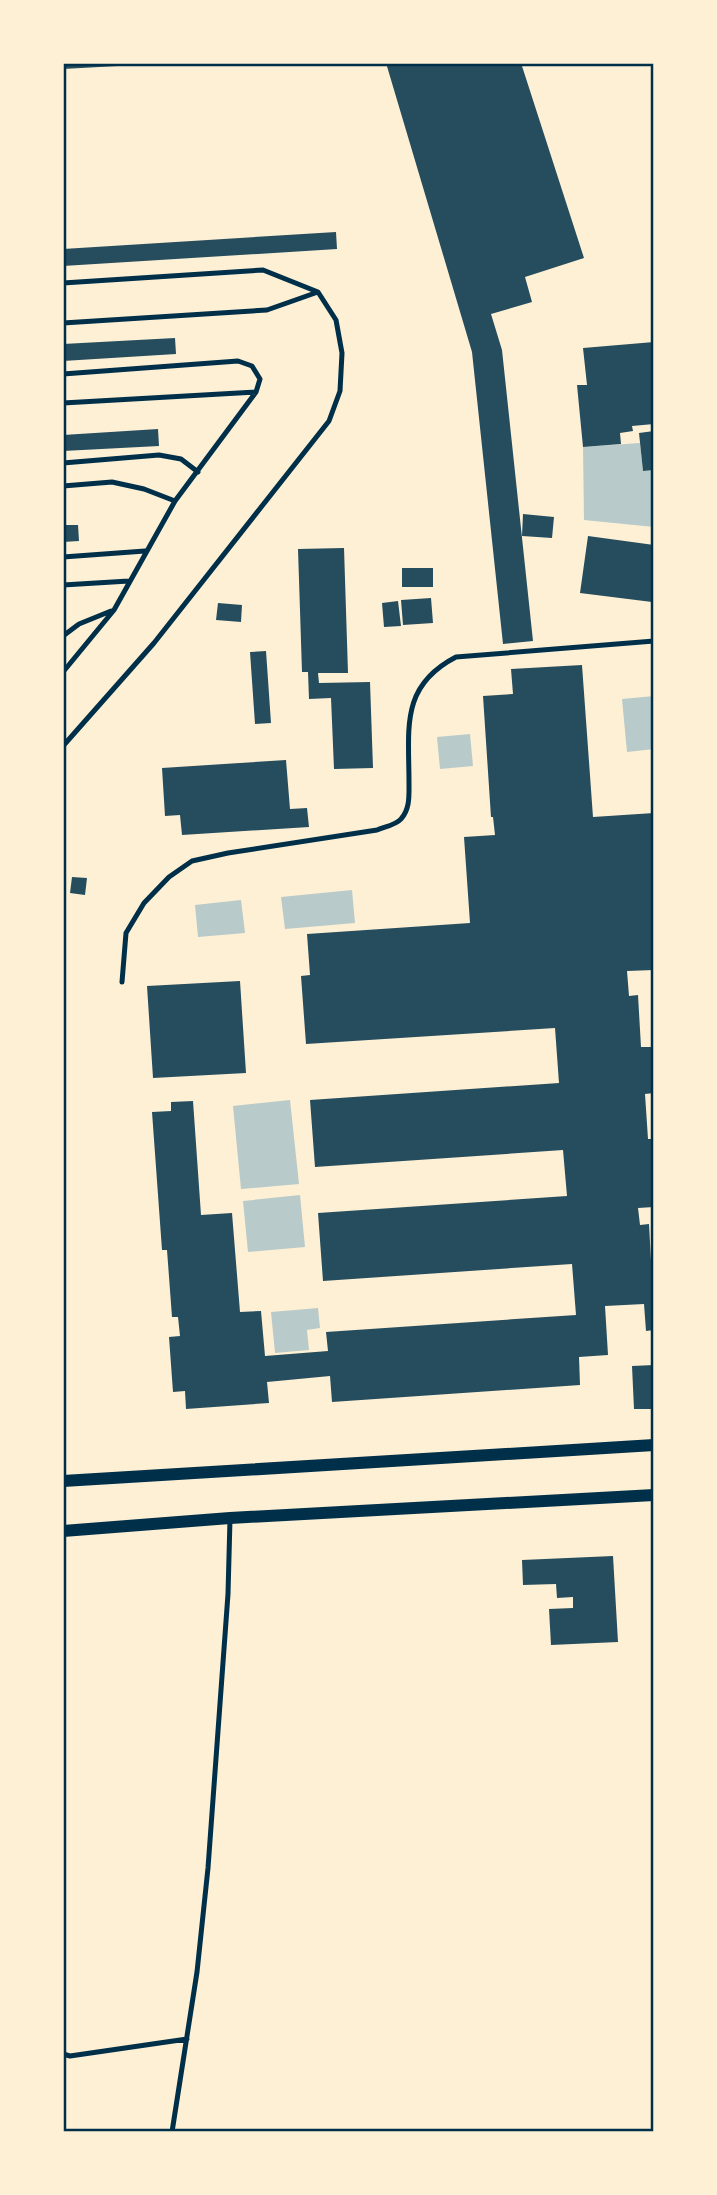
<svg xmlns="http://www.w3.org/2000/svg" width="717" height="2195" font-family="'Noto Sans',sans-serif">
<style>
.green{fill:#b9caca}
.building{fill:#264d5e}
.lines{fill:none;stroke-linecap:round;stroke-linejoin:round}
.service{stroke:#003049;stroke-width:5}
.tertiary{stroke:#003049;stroke-width:12}
.neatline{fill:none;stroke:#003049;stroke-width:2.5}
</style>
<rect width="100%" height="100%" fill="#fdf0d5"/>
<path class="green" d="M 640,443 L 643,471 L 654,470 L 654,527 L 584,520 L 583,447 Z
M 654,696 L 654,749 L 627,752 L 622,699 Z
M 470,734 L 473,766 L 440,769 L 437,737 Z
M 352,890 L 355,923 L 285,929 L 281,897 Z
M 241,900 L 245,933 L 198,937 L 195,905 Z
M 290,1100 L 299,1184 L 241,1189 L 233,1106 Z
M 300,1195 L 305,1247 L 248,1252 L 243,1201 Z
M 318,1308 L 320,1328 L 307,1330 L 309,1350 L 275,1353 L 271,1312 Z"/>
<path class="building" d="M 63,63 L 136,63 L 136,65 L 63,69 Z
M 386,63 L 521,63 L 584,258 L 525,277 L 532,302 L 491,314 L 502,350 L 533,641 L 503,644 L 472,352 Z
M 336,232 L 337,249 L 63,266 L 63,249 Z
M 175,338 L 176,354 L 63,361 L 63,344 Z
M 654,342 L 654,424 L 632,426 L 633,431 L 620,433 L 621,444 L 583,447 L 577,385 L 587,385 L 583,348 Z
M 158,429 L 159,446 L 63,451 L 63,435 Z
M 654,431 L 654,470 L 643,471 L 639,433 Z
M 523,514 L 554,517 L 552,538 L 522,536 Z
M 63,525 L 78,525 L 79,541 L 63,542 Z
M 588,536 L 654,545 L 652,602 L 580,593 Z
M 344,548 L 348,673 L 318,673 L 319,683 L 370,682 L 373,768 L 334,769 L 331,698 L 309,699 L 308,672 L 302,672 L 298,549 Z
M 402,568 L 433,568 L 433,587 L 402,587 Z
M 431,598 L 433,623 L 403,625 L 401,600 Z
M 398,601 L 401,626 L 384,627 L 382,603 Z
M 218,603 L 242,605 L 241,622 L 216,620 Z
M 266,651 L 271,723 L 255,724 L 250,652 Z
M 582,665 L 593,817 L 654,813 L 654,970 L 627,971 L 629,996 L 638,995 L 641,1047 L 654,1047 L 654,1093 L 645,1094 L 648,1139 L 654,1139 L 654,1207 L 638,1208 L 640,1225 L 649,1224 L 651,1261 L 654,1261 L 654,1330 L 646,1331 L 644,1304 L 605,1306 L 608,1355 L 579,1357 L 580,1385 L 332,1402 L 330,1376 L 267,1382 L 269,1403 L 186,1409 L 185,1391 L 173,1392 L 169,1337 L 180,1336 L 178,1317 L 172,1317 L 167,1250 L 162,1250 L 152,1112 L 171,1111 L 171,1102 L 193,1101 L 201,1215 L 232,1213 L 240,1312 L 261,1311 L 265,1356 L 328,1351 L 326,1332 L 576,1315 L 572,1264 L 323,1281 L 318,1213 L 567,1196 L 563,1150 L 315,1167 L 310,1100 L 559,1083 L 555,1028 L 306,1044 L 301,976 L 310,975 L 307,934 L 470,923 L 464,837 L 495,835 L 493,817 L 491,817 L 483,696 L 513,694 L 511,669 Z
M 286,760 L 290,809 L 307,808 L 309,827 L 182,835 L 180,815 L 165,816 L 162,768 Z
M 72,877 L 87,878 L 85,895 L 70,893 Z
M 240,981 L 246,1073 L 153,1078 L 147,986 Z
M 654,1365 L 654,1409 L 634,1409 L 632,1366 Z
M 613,1556 L 618,1642 L 551,1645 L 549,1609 L 573,1608 L 573,1597 L 557,1598 L 556,1584 L 523,1585 L 522,1560 Z"/>
<g class="lines">
<path class="service" d="M 63,283 L 263,270 L 318,292 L 336,320 L 342,353 L 340,391 L 329,421 L 154,643 L 63,746
M 63,323 L 267,310 L 318,292
M 63,374 L 238,361 L 252,366 L 260,379 L 256,392 L 175,501 L 114,610 L 63,672
M 63,403 L 256,392
M 63,463 L 159,455 L 181,459 L 198,472
M 63,486 L 112,482 L 144,489 L 175,501
M 63,557 L 145,551
M 63,585 L 129,581
M 63,636 L 79,624 L 111,611
M 122,982 L 126,933 L 144,903 L 169,877 L 192,861 L 228,853 L 377,830 C 384,827 396,825 401,819 C 410,809 409,796 409,783 C 409,728 400,686 456,657 L 654,641
M 63,2054 L 70,2056 L 187,2039
M 172,2132 L 197,1972 L 208,1868 L 228,1594 L 230,1519"/>
<path class="tertiary" d="M 63,1481 L 654,1445
M 63,1531 L 230,1518 L 654,1495"/>
</g>
<rect width="717" height="2195" fill="none" stroke="#fdf0d5" stroke-width="130"/>
<rect x="65" y="65" width="587" height="2065" class="neatline"/>
</svg>
